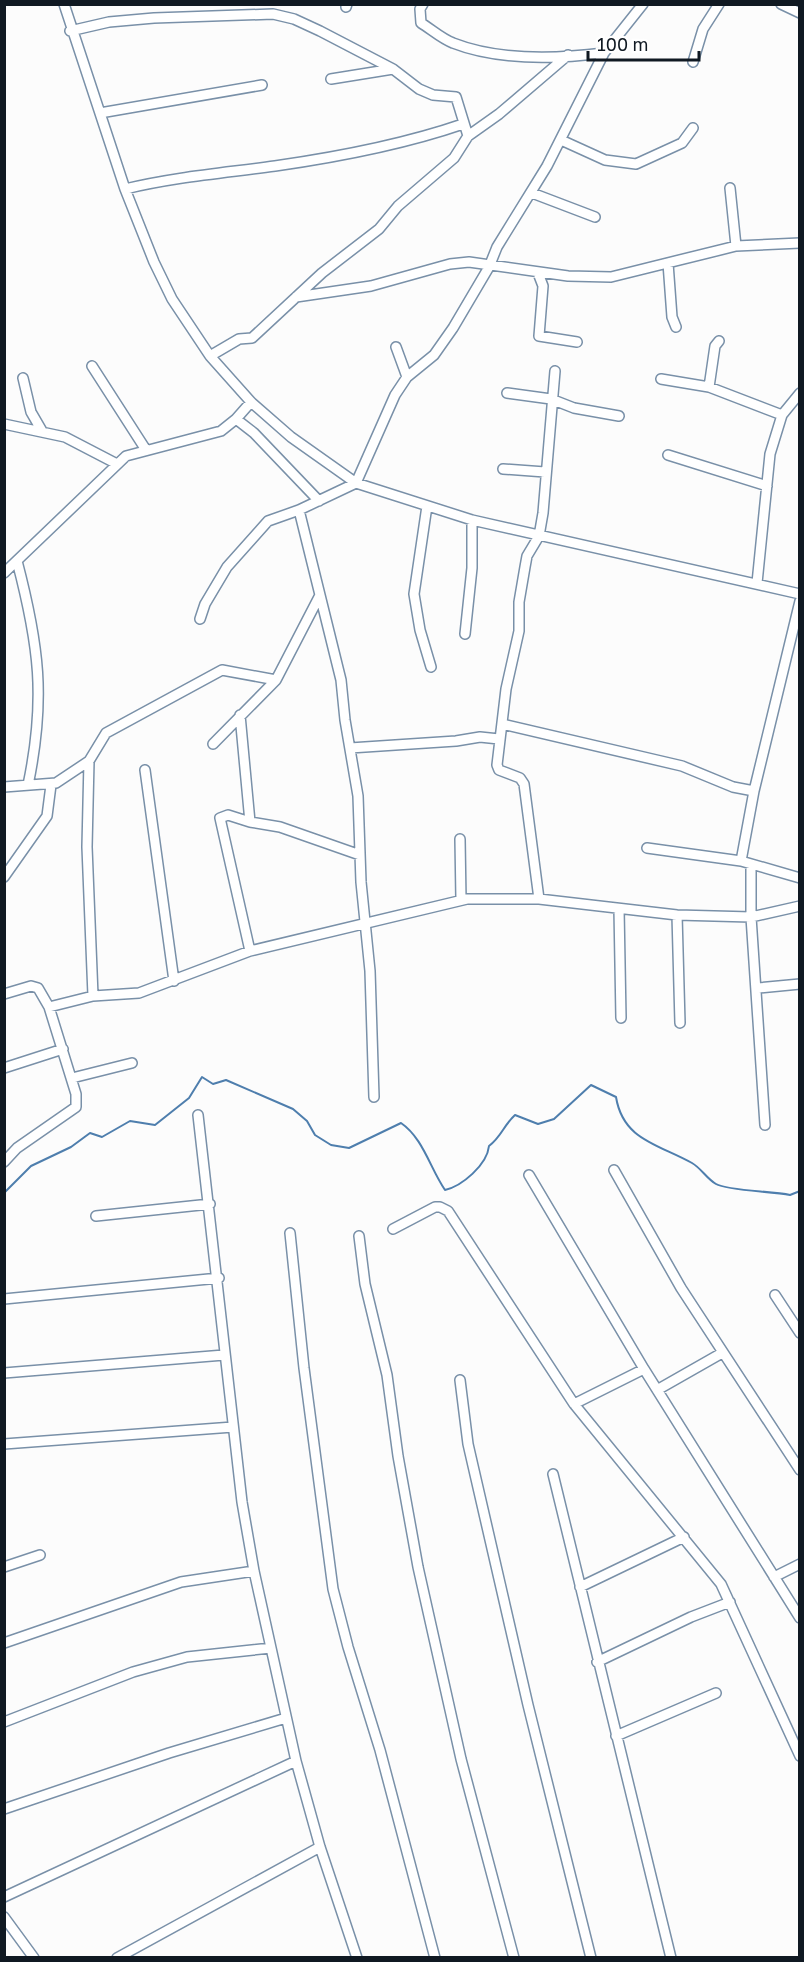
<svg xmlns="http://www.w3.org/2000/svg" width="804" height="1962" font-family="'Golos Text',sans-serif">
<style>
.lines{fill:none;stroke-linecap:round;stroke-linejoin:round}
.stream{stroke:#4e7ead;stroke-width:2}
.minor-casing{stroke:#7990a8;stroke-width:12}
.minor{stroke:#fff;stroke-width:9}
</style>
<rect width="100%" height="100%" fill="#fcfcfc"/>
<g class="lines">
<path class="stream" d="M 4,1193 L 31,1166 L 71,1147 L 90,1133 L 102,1137 L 130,1121 L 155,1125 L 189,1098 L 202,1077 L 213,1084 L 226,1080 L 293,1109 L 307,1121 L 315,1135 L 331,1145 L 349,1148 L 401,1123 C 423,1138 430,1168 445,1190 C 462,1186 487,1165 489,1146 C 502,1136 503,1126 515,1115 L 538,1124 L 554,1119 L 591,1085 L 616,1097 C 623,1140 658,1144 692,1163 C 701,1168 707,1179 716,1184 C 728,1191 772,1191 790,1195 L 800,1191"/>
<defs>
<path id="minor" d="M 64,4 L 125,189 L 154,262 L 172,299 L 210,356 L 251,402 L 291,437 L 356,483 L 472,520 L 800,594
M 423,4 L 420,9 L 421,23 C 431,29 442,39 453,43 C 499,61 556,59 604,53
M 781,4 L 800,13
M 346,7 L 347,4
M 70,31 L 109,22 L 154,18 L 273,14 L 294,19 L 320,31 L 393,69 L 419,89 L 433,95 L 456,97 L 468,136 L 499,114 L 568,55
M 693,62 L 703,29 L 719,4
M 331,79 L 393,69
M 100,113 L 262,85
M 561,140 L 605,160 L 636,164 L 682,143 L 693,128
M 730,188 L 736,246
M 125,189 C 175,177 224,173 275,166 C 338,157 402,145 463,124
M 532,193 L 595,217
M 668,263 L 672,317 L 676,327
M 538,273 L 543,286 L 539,336 L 577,342
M 296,297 L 371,286 L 450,264 L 469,262 L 568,276 L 611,277 L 736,246 L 800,243
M 396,347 L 407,377
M 210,356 L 239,339 L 252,338 L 322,273 L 379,229 L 398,206 L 454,158 L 468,136
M 92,366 L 146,450
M 23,378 L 31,412 L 42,431
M 661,379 L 709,387 L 782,415
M 709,387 L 715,346 L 719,341
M 507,393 L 551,399 L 574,408 L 619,416
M 236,419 L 254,433 L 319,501
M 4,424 L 65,437 L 117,464
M 668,455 L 767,486
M 503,469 L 545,472
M 427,506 L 414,594 L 420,630 L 431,667
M 299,510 L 341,680 L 345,720 L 358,796 L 361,882 L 370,971 L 374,1097
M 17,561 C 39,645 46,699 28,785
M 4,573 L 126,456 L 221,431 L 236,419 L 251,402
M 757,583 L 770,454 L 782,415 L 800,393
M 200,619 L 205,604 L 227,567 L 268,521 L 299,510 L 356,483 L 395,395 L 407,377 L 434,355 L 453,328 L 489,267 L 497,247 L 547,166 L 604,53 L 643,4
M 465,634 L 472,568 L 472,520
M 240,715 L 250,822
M 502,724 L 682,766 L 733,787 L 754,791
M 213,744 L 276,680 L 320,595
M 350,748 L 456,741 L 480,737 L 499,739
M 89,761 L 87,847 L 93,996
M 145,770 L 174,981
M 4,787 L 56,783 L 89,761 L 106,733 L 222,670 L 276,680
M 460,839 L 461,900
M 647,848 L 741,861 L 800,878
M 741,861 L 754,791 L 800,601
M 751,865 L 751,917 L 765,1125
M 4,877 L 47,816 L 51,785
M 539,899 L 524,784 L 520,778 L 499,770 L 497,765 L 506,689 L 519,631 L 519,602 L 525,567 L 527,556 L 539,536 L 543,513 L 555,371
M 619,909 L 621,1018
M 677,915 L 680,1023
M 250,951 L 220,818 L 228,815 L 250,822 L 280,827 L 360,855
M 758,988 L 800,984
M 4,994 L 31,986 L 38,988 L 49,1007 L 93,996 L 139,993 L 250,951 L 467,899 L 539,899 L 677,915 L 751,917 L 800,906
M 4,1068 L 63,1049
M 72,1078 L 132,1063
M 198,1115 L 242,1502 L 254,1571 L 296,1761 L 320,1847 L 357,1958
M 4,1162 L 17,1148 L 76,1107 L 76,1094 L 49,1007
M 614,1170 L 681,1288 L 800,1470
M 529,1175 L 644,1369 L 800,1618
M 96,1216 L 210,1204
M 393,1229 L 435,1207 L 440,1207 L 448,1211 L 574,1404 L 721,1584 L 800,1756
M 290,1233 L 304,1368 L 333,1589 L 348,1647 L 380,1750 L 435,1958
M 359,1236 L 365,1284 L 387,1375 L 398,1456 L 418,1567 L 461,1759 L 514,1958
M 775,1295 L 800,1333
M 4,1299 L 219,1278
M 4,1373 L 224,1355
M 460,1380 L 468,1444 L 528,1705 L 591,1958
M 657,1390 L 722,1353
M 574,1404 L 644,1369
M 4,1444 L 233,1427
M 553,1474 L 671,1958
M 4,1567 L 40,1555
M 774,1577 L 800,1564
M 580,1587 L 684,1537
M 4,1643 L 181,1582 L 254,1571
M 597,1662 L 691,1617 L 730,1602
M 4,1722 L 133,1672 L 187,1657 L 271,1648
M 616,1736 L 716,1693
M 4,1809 L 169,1753 L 286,1718
M 4,1897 L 296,1761
M 4,1917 L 34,1958
M 117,1958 L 320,1847"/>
</defs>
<use href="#minor" class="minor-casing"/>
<use href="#minor" class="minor"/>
</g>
<rect width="804" height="1962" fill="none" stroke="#101922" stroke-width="12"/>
<path d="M588 51v9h111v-9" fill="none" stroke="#101922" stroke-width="3"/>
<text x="597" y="51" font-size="18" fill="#101922" stroke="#ffffff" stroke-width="4.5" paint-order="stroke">100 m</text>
</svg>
